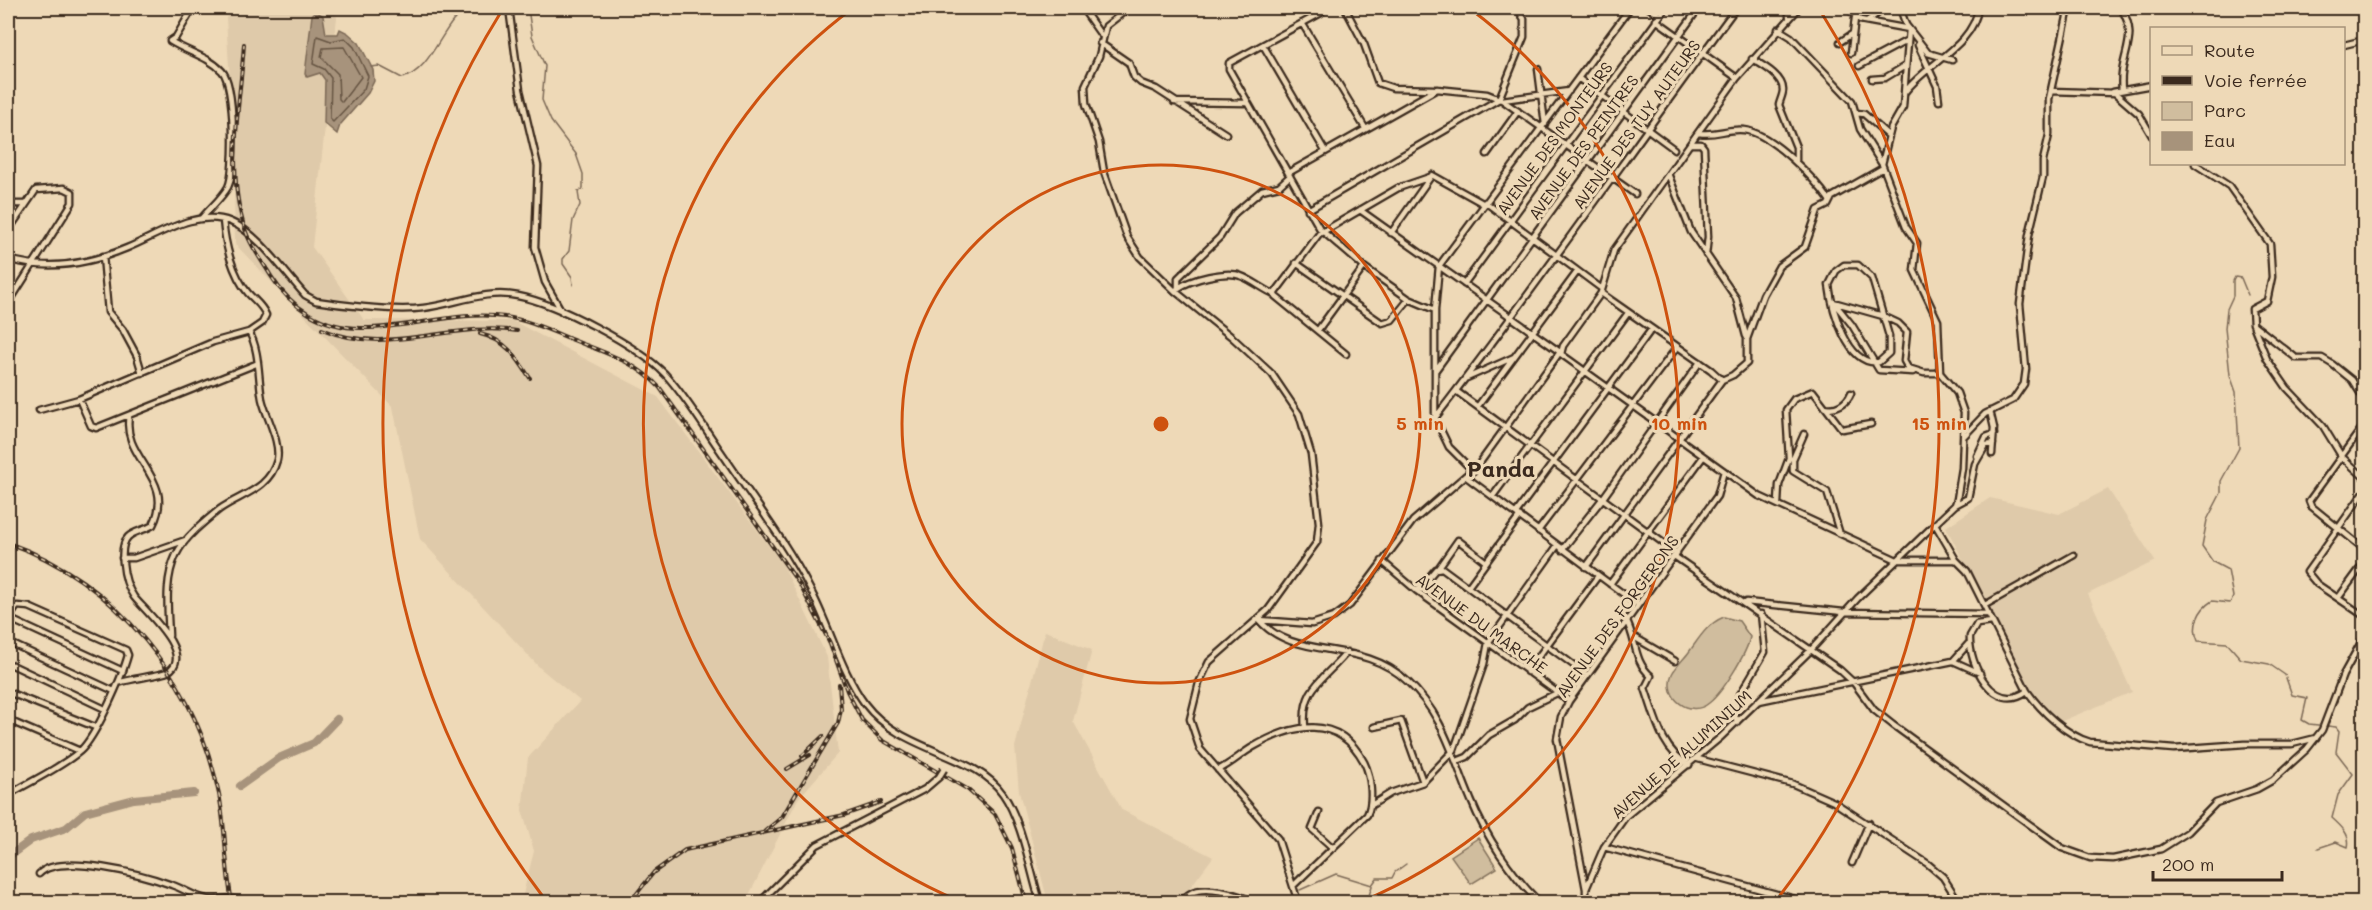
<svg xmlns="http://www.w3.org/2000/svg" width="2372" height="910" font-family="Mali,sans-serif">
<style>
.built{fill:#dfcaaa}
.green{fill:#d0bd9e;stroke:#86745e;stroke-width:1.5}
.water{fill:#a7937b;stroke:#7c6956;stroke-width:1.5}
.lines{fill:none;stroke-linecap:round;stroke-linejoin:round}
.shore{stroke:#665443;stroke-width:1.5}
.stream{stroke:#7c6956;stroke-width:1.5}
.river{stroke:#a7937b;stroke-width:8}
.minor-casing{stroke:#3b2a1e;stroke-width:9}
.minor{stroke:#eed9b7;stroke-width:4.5}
.rail-casing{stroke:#3b2a1e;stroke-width:4}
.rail{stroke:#eed9b7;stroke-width:1.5;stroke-dasharray:4.5;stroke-linecap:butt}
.minor-bridge-casing{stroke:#3b2a1e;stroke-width:9;stroke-linecap:butt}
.minor-bridge{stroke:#eed9b7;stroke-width:4.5}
.ring{fill:none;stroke:#ce520f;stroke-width:3}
.labels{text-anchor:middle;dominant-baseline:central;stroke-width:6;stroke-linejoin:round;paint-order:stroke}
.street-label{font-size:16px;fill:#3b2a1e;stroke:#eed9b7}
.district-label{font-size:22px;font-weight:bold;fill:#3b2a1e;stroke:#eed9b7}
.centre{fill:#ce520f;stroke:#eed9b7;stroke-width:3}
.ring-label{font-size:18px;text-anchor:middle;font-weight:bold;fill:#ce520f;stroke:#eed9b7;stroke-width:6;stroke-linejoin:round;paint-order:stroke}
</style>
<rect width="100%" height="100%" fill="#eed9b7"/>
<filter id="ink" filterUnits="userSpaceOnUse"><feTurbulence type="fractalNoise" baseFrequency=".0167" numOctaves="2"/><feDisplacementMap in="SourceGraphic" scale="12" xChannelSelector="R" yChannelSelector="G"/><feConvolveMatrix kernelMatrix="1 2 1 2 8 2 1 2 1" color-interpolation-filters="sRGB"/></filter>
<g filter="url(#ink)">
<path class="built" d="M 231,8 L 331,8 L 337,17 L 312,247 L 364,320 L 513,321 L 658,397 L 783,565 L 827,657 L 838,753 L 798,799 L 748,897 L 737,902 L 521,902 L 534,851 L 522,810 L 528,758 L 580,701 L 540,668 L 420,539 L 393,407 L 235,244 L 233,131 L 226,18 Z
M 2108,489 L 2155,561 L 2088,594 L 2132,692 L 2062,721 L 2038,705 L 1946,527 L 1990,498 L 2059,514 Z
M 1045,631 L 1092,650 L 1073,721 L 1122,810 L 1213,857 L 1183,897 L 1171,902 L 1048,902 L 1019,792 L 1015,747 Z"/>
<path class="green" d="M 1724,617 L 1739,621 L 1750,637 C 1747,653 1723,692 1709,703 C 1690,719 1662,697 1672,674 C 1676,666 1684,659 1689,652 C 1700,637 1707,624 1724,617 Z
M 1478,838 L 1497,868 L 1471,884 L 1451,856 Z"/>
<path class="water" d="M 316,11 L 323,16 L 326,34 L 338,34 L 340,29 L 348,33 L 359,43 L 373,70 L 374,81 L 368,93 L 340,125 L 337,134 L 324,123 L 325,80 L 320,73 L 307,77 L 305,74 L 312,15 Z"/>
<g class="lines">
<path class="shore" d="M 317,36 L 331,41 L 345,38 L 354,47 L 368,76 L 364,89 L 333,122 L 330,119 L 331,78 L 324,69 L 313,64 Z
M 344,47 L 361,77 L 342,102 L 339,99 L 338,74 L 321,57 L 323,48 Z"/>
<path class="stream" d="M 528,8 L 532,36 L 545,66 L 542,100 L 551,121 L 576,154 L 583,174 L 583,189 L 578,192 L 580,205 L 573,220 L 569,251 L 563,259 L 563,264 L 572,277 L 573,285
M 371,67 L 379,66 L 402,78 C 426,73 439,38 453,21 C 457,16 463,13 466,8
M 2248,295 L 2241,278 L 2235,277 L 2233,281 L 2233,296 L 2227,309 L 2225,328 L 2230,375 L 2236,392 L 2239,448 L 2221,481 L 2221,493 L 2207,520 L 2202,546 L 2213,562 L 2228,570 L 2233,597 L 2230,603 L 2212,601 C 2199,609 2191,626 2198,641 L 2227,643 L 2241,659 L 2269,664 L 2285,675 L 2292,695 L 2307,698 L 2302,720 L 2309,724 L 2336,727 L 2339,731 L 2336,752 L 2353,774 L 2338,795 L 2332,818 C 2341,826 2351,835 2348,847 L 2336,842 L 2318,848
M 1300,890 L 1336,874 L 1372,885 L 1377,878 L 1392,878 L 1395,872 L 1406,864
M 1367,902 L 1372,886"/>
<path class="river" d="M 240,786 L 279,758 L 314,743 L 337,719
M 8,857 L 31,840 L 66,828 L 85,812 L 134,799 L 194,793"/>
<defs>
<path id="minor" d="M 193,8 L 176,37 L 170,41 C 187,52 208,56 222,71 C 235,84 236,172 228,187 C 222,198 209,209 201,219
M 509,8 L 520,90 L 538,166 L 535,247 L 545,282 L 562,312
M 1082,8 L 1101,35
M 1129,8 L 1106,26 L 1099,56 L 1085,86 L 1086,104 L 1099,142 L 1104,172 L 1127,237 L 1140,257 L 1175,291 L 1233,338 L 1272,374 L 1299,414 L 1311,454 L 1319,523 L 1317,542 L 1268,610 L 1209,662 L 1199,683 L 1190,719 L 1200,749 L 1278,839 L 1298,902
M 1345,8 L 1364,44 L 1378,83 L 1393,88 L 1434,89
M 1649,8 L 1660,15
M 1799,8 L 1737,78 L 1614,250 L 1601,293 L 1563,346 L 1561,354 L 1759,496 L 1897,560 L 1956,560
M 1848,8 L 1860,20 L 1909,29
M 1900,8 L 1906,25 L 1928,53 L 1952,60
M 2121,8 C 2141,40 2118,55 2122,90
M 1321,13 L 1229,63 L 1229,69 L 1320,229 L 1364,267 L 1409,299 L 1435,310
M 1789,17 L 1789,8
M 1656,20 L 1737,78
M 1867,21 L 1885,8
M 1302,23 L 1365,128
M 1778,29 L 1791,37 L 1852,101 L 1860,129 L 1882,164 L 1906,227 L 1917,243 L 1914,270 L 1938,321 L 1940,373 L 1957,393 L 1964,413 L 1962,468 L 1957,499 L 1955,505 L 1935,524
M 1840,42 L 1852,34
M 1100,43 L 1129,63 L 1134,77 L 1141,83 L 1156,89 L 1226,134
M 1263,45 L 1325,151
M 1918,45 L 1937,86 L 1939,101
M 2344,45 L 2364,40
M 1851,53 L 1855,18
M 1752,59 C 1762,65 1783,76 1783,90 C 1783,95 1780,100 1779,105 L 1796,147 L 1796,161
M 1859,66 L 1906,41
M 1538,69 L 1545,124
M 1578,78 L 1674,149
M 1872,79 L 1885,78 L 1905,66
M 2051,91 L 2115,93 L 2139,114 L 2152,136
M 1905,92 C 1927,63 1974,45 1978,8
M 2113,92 L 2152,85
M 1502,100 L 1569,91
M 1174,102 L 1247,103
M 1857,113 L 1864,114 L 1889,136
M 1699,133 C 1716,136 1727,128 1744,130 C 1771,133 1815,179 1830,201
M 1691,144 L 1701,144 L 1704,148 L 1708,237 L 1706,255
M 1487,154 L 1518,111
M 1882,164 L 1891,128 L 1903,107 L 1909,29
M 2195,164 L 2229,186 L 2270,244 L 2272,277 L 2267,301 L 2252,309 L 2253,324 L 2296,358 L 2322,358 L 2332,364 L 2352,380 L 2364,399
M 1288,173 L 1437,89 L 1487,94 L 1502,100 L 1635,194
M 1669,176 L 1691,232 L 1736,298 L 1746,336
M 1485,202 L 1602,289
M 8,204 L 25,204
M 1308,210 L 1499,99 L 1524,37 L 1524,19 L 1517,8
M 8,231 L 36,190 L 64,188 L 72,192 L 72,203 L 8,304
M 1391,233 L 1432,175 L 1484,204
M 103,256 L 108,312 L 123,330 L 137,356 L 142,373
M 8,259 C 47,271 89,264 127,248 C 159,235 196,208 231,222 C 258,233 285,273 305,295 L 316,301 C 341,305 385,310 410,309 C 446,309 481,288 518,296 C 558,304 637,345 665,374 C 688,399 706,431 726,459 C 755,502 788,545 811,591 C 830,627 841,671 865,704 C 902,753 974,752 1003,794 C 1022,821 1030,870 1040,902
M 1296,263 L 1382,323 L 1392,320 L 1409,299
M 1844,265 L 1858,265 L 1872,278 L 1889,336 L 1889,353 L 1879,362 C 1847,367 1832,309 1829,285 L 1836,271 Z
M 1464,284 L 1666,8
M 1178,288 L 1178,278 L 1220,237 L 1235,213 L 1262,190 L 1279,186 L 1290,176
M 1177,289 C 1190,279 1227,270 1241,276 C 1252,280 1263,289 1274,294
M 1601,293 L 1711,370 L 1722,380
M 1833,302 L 1883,316 L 1898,323 L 1907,332 L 1904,361 L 1908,368 L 1924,373 L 1940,373
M 1835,304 L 1852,325 L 1879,370 L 1913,372
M 2254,327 L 2267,359 L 2287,388 L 2323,426 L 2342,457 L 2364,477
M 1318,330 L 1364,267
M 1346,354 L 1275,296 L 1275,293 L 1319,234 L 1398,188 L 1430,177
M 1435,371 L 1699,8
M 1467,378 L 1514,357
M 1456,391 L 1677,553
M 79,399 L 91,426 L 96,428 L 256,364
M 1478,406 L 1577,272
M 1825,407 C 1836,410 1847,403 1851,393
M 39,410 L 79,399 L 213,342 L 249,332 L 262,323 L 266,315 C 262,305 255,301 248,293 C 232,274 225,244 223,220
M 1990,411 L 1994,428 L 1992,454
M 1435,418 C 1539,284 1635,144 1736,8
M 2364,425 L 2309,501 L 2311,506 L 2364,549
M 1804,434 L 1793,459 L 1793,471 L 1827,492 L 1839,531
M 1964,436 L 1985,414 L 2013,400 L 2024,384 L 2026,369 L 2020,304 L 2029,235 L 2043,177 L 2043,161 L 2049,135 L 2049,99 L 2069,8
M 1977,456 L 1986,437 L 1994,434
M 1473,471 L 1449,447 L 1435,418 L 1435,310 L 1439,266 L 1630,8
M 1465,476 L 1637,604
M 2364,492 L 2307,572 L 2317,584 L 2364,616
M 1493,496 L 1628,313
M 1778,504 L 1779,485 L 1789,458 L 1786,410 L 1794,399 L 1813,391 L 1842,429 L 1871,424
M 1955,505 L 1968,498 L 1975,464 L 1986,445 L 1993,444
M 1516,513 L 1651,330
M 1538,531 L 1677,347
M 1562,550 L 1603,498 L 1700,362
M 1674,556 L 1840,670 L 1854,683 L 1874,710 L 1893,725 L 2062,848 L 2090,858 L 2113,859 L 2161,849 L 2188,832 L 2216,803 L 2257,789 L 2273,780 L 2307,749 L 2322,730 L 2343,675 L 2364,637
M 122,558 L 134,558 L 186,540
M 1382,561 L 1417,591 L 1569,701
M 1439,567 L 1458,540 L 1486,562
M 1586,567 L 1722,380 L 1733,375 L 1747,363 L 1747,339 L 1763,295 L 1779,266 L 1805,247 L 1818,210 L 1828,205 L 1832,197 L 1839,193 L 1883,168
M 1610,584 L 1703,457
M 1468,587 L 1520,516
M 1417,591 L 1436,569 L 1442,568 L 1587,675
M 2339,597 L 2364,563
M 1746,602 L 1844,612 L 1989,614
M 1985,605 L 2074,555
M 8,618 L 123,671
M 8,620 L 17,606 L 29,607 L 126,650 L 128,655 C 122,677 96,737 80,751 C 59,769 31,781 8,795
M 1259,620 L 1312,624 L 1334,617 L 1350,605 L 1413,521 L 1479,464 L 1560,352 L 1360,210
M 1259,620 C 1295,662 1361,637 1407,681 C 1444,715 1452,756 1471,800 C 1486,837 1511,874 1539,902
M 1626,620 C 1637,640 1633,661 1651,676 L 1645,688 C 1655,716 1661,750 1689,765
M 1992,622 L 1977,624 L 1970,636 C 1968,664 1994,715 2027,691
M 169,636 C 168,610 164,580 176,555 C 184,538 205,521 220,509 C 241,494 269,490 277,460 C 281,442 266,417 262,399 C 258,378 260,350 249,332
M 1634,637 L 1675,661
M 8,642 L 114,691
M 1953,661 L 1970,642
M 8,663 L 105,709
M 1527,672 L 1598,576
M 118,683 C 129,679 161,675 167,672 C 197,656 144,610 134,597 C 127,587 124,575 123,563 C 122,554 122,543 128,537 C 134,531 146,530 153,525 C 177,478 121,459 129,416
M 8,692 L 95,727
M 1759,701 L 1953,661 L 1980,673
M 8,720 L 80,751
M 1737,722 L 1733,709 L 1735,703 L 1765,652 L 1761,614
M 1305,727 C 1301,687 1325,679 1347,652
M 1374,727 L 1401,721 L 1423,782
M 1698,759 L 1793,784 L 1834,802 L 1928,864 L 1943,877 L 1959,902
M 1457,761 L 1467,757 L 1489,735 L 1515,720 L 1528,707 L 1557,693
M 1218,770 C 1231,764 1241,754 1253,747 C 1292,724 1338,713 1364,762 C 1371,776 1374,801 1367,815 L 1294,885
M 1370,806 L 1391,793 L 1423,782 L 1454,750 L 1484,664 L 1488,643 L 1557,546
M 1319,812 L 1312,829 L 1333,848
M 1604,847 L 1806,902
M 1852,863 L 1869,823
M 39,874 C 59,852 145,875 172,885 C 184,889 193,896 206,899 C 219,903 228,894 241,902
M 1586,889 L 1604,847 L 1626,816 L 1721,737 L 1811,650 L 1858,598 L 1935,524 L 1956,560 L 1967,571 L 2027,691 C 2041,711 2066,735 2090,742 L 2174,749 L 2245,744 L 2292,744 L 2316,738
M 1586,898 L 1603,902
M 760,902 L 817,845 L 925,789 L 939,777
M 1180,902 C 1183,899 1187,895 1191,893 C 1205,885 1239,894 1252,902
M 1586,902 L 1586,889 L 1557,739 L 1561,717 L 1569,701 L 1717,496 L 1724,471"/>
</defs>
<use href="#minor" class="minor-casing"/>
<use href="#minor" class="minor"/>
<defs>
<path id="rail" d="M 244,44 C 240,106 224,178 248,237 C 254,251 264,264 271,276 C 291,308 323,328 361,328 C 409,329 458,310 505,317 C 530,320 555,333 578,342 C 609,354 637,363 660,388 L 800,585 L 830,643 L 847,691 L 862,720 L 882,740 L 967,789 L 995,814 L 1012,848 L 1026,902
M 322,329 C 386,357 452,321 517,331
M 480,334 C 506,340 516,356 530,378
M 8,543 C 117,581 196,682 219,794 C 226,829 225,867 232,902
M 802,756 L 823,736
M 787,769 L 810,755
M 765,831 L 782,817 L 838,723 L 841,709 L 839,684
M 630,902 L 654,872 L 685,850 L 844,815 L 881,802"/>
</defs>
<use href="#rail" class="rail-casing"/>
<use href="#rail" class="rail"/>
<defs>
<path id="minor-bridge" d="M 939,777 L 944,769"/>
</defs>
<use href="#minor-bridge" class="minor-bridge-casing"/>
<use href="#minor-bridge" class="minor-bridge"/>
</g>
</g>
<g class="ring">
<circle cx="1161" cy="424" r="259"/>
<path d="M959 901A518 518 0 0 1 853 8M1469 8A518 518 0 0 1 1363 901"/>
<path d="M544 898A778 778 0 0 1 501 12M1821 12A778 778 0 0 1 1778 898"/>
</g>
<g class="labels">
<g class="street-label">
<text transform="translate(1636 124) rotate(-54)">AVENUE DES TUY AUTEURS</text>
<text transform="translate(1554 138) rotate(-54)">AVENUE DES MONTEURS</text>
<text transform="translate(1583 147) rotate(-54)">AVENUE DES PEINTRES</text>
<text transform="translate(1617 616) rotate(-54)">AVENUE DES FORGERONS</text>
<text transform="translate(1482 623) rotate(36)">AVENUE DU MARCHE</text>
<text transform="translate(1681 754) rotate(-42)">AVENUE DE ALUMINIUM</text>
</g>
<g class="district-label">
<text x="1501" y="468">Panda</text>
</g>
</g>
<circle cx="1161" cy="424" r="9" class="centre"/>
<g class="ring-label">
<text x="1420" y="430">5 min</text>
<text x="1679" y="430">10 min</text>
<text x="1939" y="430">15 min</text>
</g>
<rect width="2372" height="910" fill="none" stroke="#eed9b7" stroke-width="30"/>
<rect x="15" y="15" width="2342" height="880" fill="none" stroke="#3b2a1e" stroke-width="2" filter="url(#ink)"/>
<rect x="2150" y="27" width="195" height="138" fill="#eed9b7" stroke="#a6937a" stroke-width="1.5"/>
<rect x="2162" y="46" width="30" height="9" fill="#eed9b7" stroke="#a6937a" stroke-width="1.5"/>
<text x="2204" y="57" font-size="18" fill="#3b2a1e">Route</text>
<rect x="2162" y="76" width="30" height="9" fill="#3b2a1e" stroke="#a6937a" stroke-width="1.5"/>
<text x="2204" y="87" font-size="18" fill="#3b2a1e">Voie ferrée</text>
<rect x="2162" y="102" width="30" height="18" fill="#d0bd9e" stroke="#a6937a" stroke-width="1.5"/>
<text x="2204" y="117" font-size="18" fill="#3b2a1e">Parc</text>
<rect x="2162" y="132" width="30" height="18" fill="#a7937b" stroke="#a6937a" stroke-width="1.5"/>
<text x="2204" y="147" font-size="18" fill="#3b2a1e">Eau</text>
<path d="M2153 871v9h129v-9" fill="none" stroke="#3b2a1e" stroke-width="3"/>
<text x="2162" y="871" font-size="18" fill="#3b2a1e" stroke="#eed9b7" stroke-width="4.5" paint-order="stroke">200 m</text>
</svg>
